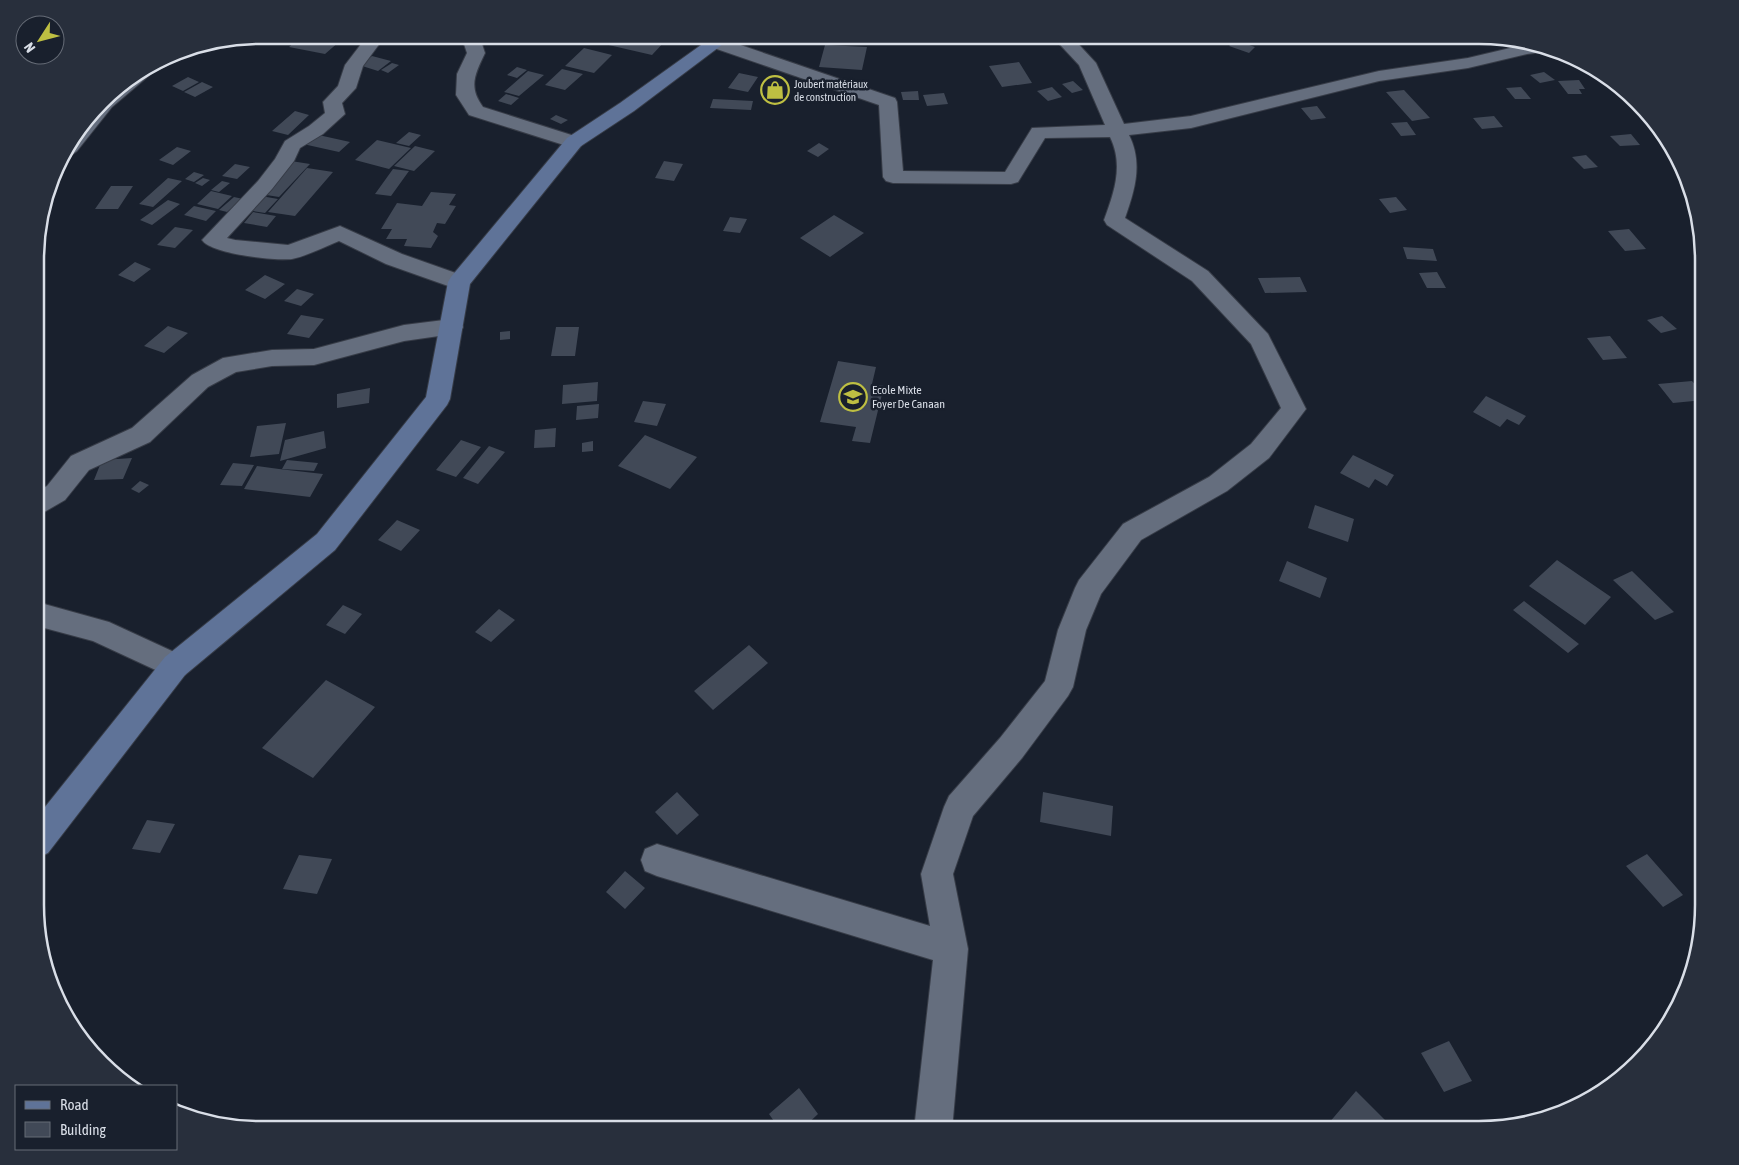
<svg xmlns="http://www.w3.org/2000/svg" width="1739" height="1165" font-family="'Asap Condensed',sans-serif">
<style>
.building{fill:#414957}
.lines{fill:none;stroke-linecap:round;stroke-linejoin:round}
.street-casing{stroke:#373c47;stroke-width:2}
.secondary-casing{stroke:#373c47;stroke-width:2}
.street{fill:#656e7e;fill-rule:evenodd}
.secondary{fill:#5f7398;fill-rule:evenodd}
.labels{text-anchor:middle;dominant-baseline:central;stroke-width:5;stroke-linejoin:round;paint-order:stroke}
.far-poi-label{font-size:11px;fill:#d9dee7;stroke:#19202d;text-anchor:start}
.poi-label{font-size:12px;fill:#d9dee7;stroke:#19202d;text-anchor:start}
.rim{fill:none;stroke:#d9dee7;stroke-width:2.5}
</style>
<rect width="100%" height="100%" fill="#19202d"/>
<path class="building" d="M 303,35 L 347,35 L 325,54 L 289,47 Z
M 592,35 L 641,35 L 666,40 L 652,55 L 587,40 Z
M 1235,40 L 1255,47 L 1249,53 L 1229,46 Z
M 825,45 L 867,47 L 862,70 L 819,67 Z
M 584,48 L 612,55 L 594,73 L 565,66 Z
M 372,56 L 391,61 L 378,71 L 359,65 Z
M 1019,62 L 1032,83 L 1002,87 L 989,66 Z
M 392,63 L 399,65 L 388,73 L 381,70 Z
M 517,67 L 527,70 L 517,78 L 507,75 Z
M 562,69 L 583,74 L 565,90 L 545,85 Z
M 528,71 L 544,75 L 519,96 L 504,92 Z
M 1544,72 L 1555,80 L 1540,83 L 1530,75 Z
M 739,73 L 758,77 L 748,92 L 728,88 Z
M 188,77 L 199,82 L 183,91 L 172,86 Z
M 768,80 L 787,81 L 783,98 L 764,98 Z
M 1579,80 L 1585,89 L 1579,89 L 1582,94 L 1568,94 L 1558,81 Z
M 1073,81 L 1083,90 L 1072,93 L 1062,84 Z
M 202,82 L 213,87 L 195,97 L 184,92 Z
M 1052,87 L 1062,97 L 1048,101 L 1037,91 Z
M 1521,87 L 1531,99 L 1515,99 L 1506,88 Z
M 1404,90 L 1430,118 L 1412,121 L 1386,92 Z
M 918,91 L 919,100 L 903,100 L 901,92 Z
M 944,93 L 948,104 L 927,106 L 923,95 Z
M 506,94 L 519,98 L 511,105 L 498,101 Z
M 713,99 L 753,101 L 751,110 L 710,108 Z
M 1317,106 L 1326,118 L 1311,120 L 1301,108 Z
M 295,111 L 309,115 L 288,135 L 272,131 Z
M 556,115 L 568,120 L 561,124 L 550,119 Z
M 1494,116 L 1503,127 L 1482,129 L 1473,118 Z
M 1407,122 L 1416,135 L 1401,136 L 1391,123 Z
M 409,132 L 421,135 L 409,146 L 396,143 Z
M 314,134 L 350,142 L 339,152 L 303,144 Z
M 1631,134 L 1640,145 L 1620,146 L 1610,136 Z
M 377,140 L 411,148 L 389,169 L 355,160 Z
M 819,143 L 829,149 L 818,157 L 807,151 Z
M 415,146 L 435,151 L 414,171 L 394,166 Z
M 177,147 L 191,151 L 173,165 L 159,160 Z
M 1586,155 L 1598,167 L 1584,169 L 1572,157 Z
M 291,161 L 310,164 L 279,197 L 260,194 Z
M 664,161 L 683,164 L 674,181 L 655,178 Z
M 235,164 L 250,167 L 237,179 L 222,176 Z
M 307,168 L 333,172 L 295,216 L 268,212 Z
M 393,169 L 409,171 L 391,196 L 375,194 Z
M 194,172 L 204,175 L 194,182 L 185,179 Z
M 168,178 L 182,181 L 153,207 L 139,204 Z
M 203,178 L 210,180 L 202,186 L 195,183 Z
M 222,181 L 230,183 L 219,192 L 211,190 Z
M 111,186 L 133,186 L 118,209 L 95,209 Z
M 211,191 L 232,196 L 218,209 L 197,204 Z
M 431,192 L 456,194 L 449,205 L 456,206 L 445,224 L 437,223 L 433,232 L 438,236 L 431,248 L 404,246 L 407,239 L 386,239 L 392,229 L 381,229 L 397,203 L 422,206 Z
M 261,196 L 278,199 L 265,213 L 247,210 Z
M 234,197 L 243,199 L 227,212 L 219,210 Z
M 1396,197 L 1407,210 L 1390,213 L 1379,199 Z
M 168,200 L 180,204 L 152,225 L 140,220 Z
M 194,206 L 216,211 L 206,221 L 184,215 Z
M 253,212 L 276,216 L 267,227 L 244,223 Z
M 834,215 L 864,233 L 830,257 L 800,238 Z
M 730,217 L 747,219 L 740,233 L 723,231 Z
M 175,227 L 193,230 L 175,248 L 157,245 Z
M 1629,229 L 1646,249 L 1625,251 L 1608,231 Z
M 1403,247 L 1433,249 L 1437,261 L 1407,259 Z
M 135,262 L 151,269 L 134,282 L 118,275 Z
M 1437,272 L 1446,288 L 1427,288 L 1419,273 Z
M 265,275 L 285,284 L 265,299 L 245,290 Z
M 1300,277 L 1307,292 L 1265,293 L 1258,278 Z
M 297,289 L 314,294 L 301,306 L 284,301 Z
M 301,315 L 324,319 L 309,338 L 287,334 Z
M 1662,316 L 1677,329 L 1661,333 L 1647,320 Z
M 168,326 L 188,333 L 164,353 L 144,346 Z
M 556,327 L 579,327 L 575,356 L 551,356 Z
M 510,331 L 510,339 L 500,340 L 500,332 Z
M 1610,336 L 1627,358 L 1603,360 L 1587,338 Z
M 838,361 L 876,367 L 872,384 L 884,386 L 870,443 L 852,441 L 856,427 L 820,422 Z
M 1692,381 L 1704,395 L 1704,400 L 1673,403 L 1658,384 Z
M 598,382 L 597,401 L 562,404 L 563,385 Z
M 370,388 L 369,403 L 337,408 L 337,394 Z
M 1486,396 L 1526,416 L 1519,425 L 1507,419 L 1500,427 L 1473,412 Z
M 643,401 L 666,404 L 657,426 L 634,422 Z
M 599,404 L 598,418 L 576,420 L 577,406 Z
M 286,423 L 279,454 L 250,457 L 257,426 Z
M 556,428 L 555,447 L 534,448 L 535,430 Z
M 324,431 L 326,448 L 280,461 L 285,440 Z
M 645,435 L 697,457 L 670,489 L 618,466 Z
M 461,440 L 481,447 L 456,477 L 436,470 Z
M 593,441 L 593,451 L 582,452 L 582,443 Z
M 489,446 L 505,452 L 478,484 L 463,478 Z
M 1353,455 L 1394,475 L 1387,486 L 1375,479 L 1369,488 L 1340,473 Z
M 132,458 L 123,479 L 94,480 L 102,460 Z
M 287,460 L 318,463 L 314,471 L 282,469 Z
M 233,463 L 254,465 L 242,486 L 220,485 Z
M 257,466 L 279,469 L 323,474 L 310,497 L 244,489 Z
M 140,481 L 149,485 L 139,493 L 131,489 Z
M 1315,505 L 1354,519 L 1348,542 L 1308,528 Z
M 397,520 L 420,530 L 401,551 L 378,540 Z
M 1557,560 L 1611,597 L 1585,625 L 1529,586 Z
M 1287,561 L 1327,578 L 1320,598 L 1279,581 Z
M 1632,571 L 1674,612 L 1655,620 L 1613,580 Z
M 1524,601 L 1579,644 L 1568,653 L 1513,610 Z
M 343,605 L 362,614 L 345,634 L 326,625 Z
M 499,609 L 515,620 L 491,642 L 475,632 Z
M 749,645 L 768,663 L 713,710 L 694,691 Z
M 326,680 L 375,707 L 313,778 L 262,748 Z
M 677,792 L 699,815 L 677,835 L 655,812 Z
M 1043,792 L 1113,806 L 1111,836 L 1040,822 Z
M 147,820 L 175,824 L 160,853 L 132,849 Z
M 1647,854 L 1683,895 L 1663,907 L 1626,866 Z
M 299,855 L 332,859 L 317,894 L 283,889 Z
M 625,871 L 645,888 L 625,909 L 606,892 Z
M 1449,1041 L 1472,1081 L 1444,1092 L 1421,1053 Z
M 799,1088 L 818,1114 L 801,1130 L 780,1130 L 769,1114 Z
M 1356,1091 L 1395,1130 L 1323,1130 Z"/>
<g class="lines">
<defs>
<path id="street" d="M 368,35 L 386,35 L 363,66 L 356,88 L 342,103 L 345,114 L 323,134 L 300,148 L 294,161 L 272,189 L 227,238 L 235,240 L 288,245 L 340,226 L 402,254 L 467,277 L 470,282 L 467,287 L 459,289 L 451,287 L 386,264 L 339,241 C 324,247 307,256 292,259 C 275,261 211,254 202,240 L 258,181 L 275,159 L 285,141 L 309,126 L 325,113 L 323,102 L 338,86 L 345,65 Z
M 461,35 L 479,35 L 485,53 C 475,74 468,87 483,107 L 581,138 L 584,142 L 581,146 L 574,148 L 567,146 L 469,115 L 456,95 L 457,74 L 467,53 Z
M 1051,35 L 1070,35 L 1096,63 L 1124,124 L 1191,116 L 1379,71 L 1468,58 L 1527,44 L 1552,47 L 1558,50 L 1527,54 L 1468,68 L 1379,81 L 1191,128 L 1129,135 C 1143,163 1135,190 1125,218 L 1208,271 L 1268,334 L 1306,409 L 1269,458 L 1227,491 L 1141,540 L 1101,594 L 1086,630 L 1073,687 L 1068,696 L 1022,758 L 973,816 L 953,874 L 968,949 L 952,1130 L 914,1130 L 933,960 L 657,876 L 645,871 L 641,860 L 645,849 L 657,844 L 930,926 L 921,874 L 944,807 L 949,796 L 1000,738 L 1045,681 L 1058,630 L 1075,588 L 1079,580 L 1123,524 L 1209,477 L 1251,444 L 1281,408 L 1251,344 L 1192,281 L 1107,225 L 1104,220 C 1114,193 1124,165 1110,137 L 1045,138 L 1018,182 L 1011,184 L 893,183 L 886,181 L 883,177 L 879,105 L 711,47 L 708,43 L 711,39 L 717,38 L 723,39 L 895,98 L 897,102 L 903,171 L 1005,172 L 1032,128 L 1105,125 L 1079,65 Z
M 152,65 L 155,69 L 152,73 L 112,107 L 77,151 L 73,154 L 62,155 L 111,91 Z
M 452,319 L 460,321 L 463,327 L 460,333 L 404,341 L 314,365 L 272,366 L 236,372 L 208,387 L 150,442 L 89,470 L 65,500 L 46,511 L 37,514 L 37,492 L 47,486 L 71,456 L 132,428 L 192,375 L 223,358 L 272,350 L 314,349 L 404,325 Z
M 37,602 L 109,622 L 185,657 L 190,666 L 185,675 L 175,679 L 93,641 L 37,626 Z"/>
<path id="secondary" d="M 715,35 L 735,35 L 634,111 L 581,146 L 470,284 L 450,399 L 447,405 L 335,550 L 185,675 L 48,853 L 37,858 L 37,817 L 165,657 L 317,534 L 426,397 L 448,282 L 451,277 L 567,138 L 620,103 Z"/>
</defs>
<use href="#street" class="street-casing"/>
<use href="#secondary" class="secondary-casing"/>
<use href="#street" class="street"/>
<use href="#secondary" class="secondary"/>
</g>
<defs>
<symbol id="shop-ring" viewBox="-11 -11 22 22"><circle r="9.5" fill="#19202d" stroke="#bebf42" stroke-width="1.5"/><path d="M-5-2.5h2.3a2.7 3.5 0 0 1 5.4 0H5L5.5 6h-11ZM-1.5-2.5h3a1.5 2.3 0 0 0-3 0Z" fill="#bebf42"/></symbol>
<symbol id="school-ring" viewBox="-11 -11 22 22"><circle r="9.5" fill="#19202d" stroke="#bebf42" stroke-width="1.5"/><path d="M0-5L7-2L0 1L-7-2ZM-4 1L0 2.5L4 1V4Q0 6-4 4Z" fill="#bebf42"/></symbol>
</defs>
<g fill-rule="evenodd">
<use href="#shop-ring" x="759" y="74" width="32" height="32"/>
<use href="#school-ring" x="837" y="381" width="32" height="32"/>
</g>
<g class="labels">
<g class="far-poi-label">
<text x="794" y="84">Joubert matériaux<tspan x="794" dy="13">de construction</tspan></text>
</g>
<g class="poi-label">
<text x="872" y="390">Ecole Mixte<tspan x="872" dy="14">Foyer De Canaan</tspan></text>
</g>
</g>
<path d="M0 0H1739V1165H0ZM260 44H1479A216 216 0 0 1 1695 260V905A216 216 0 0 1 1479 1121H260A216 216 0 0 1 44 905V260A216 216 0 0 1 260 44Z" fill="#282f3c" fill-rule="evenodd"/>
<path class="rim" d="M260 44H1479A216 216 0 0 1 1695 260V905A216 216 0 0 1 1479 1121H260A216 216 0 0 1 44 905V260A216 216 0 0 1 260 44Z"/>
<rect x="15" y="1085" width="162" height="65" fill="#19202d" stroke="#666c77"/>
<rect x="25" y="1101" width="25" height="8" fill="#5f7398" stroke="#666c77"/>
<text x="60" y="1110" font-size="15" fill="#d9dee7">Road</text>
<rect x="25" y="1122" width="25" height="15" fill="#414957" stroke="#666c77"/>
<text x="60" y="1135" font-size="15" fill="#d9dee7">Building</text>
<g transform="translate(40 40) rotate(234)"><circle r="24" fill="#19202d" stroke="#666c77"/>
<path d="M0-4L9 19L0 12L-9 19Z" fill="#bebf42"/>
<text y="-8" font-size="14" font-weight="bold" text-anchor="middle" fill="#d9dee7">N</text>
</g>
</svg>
